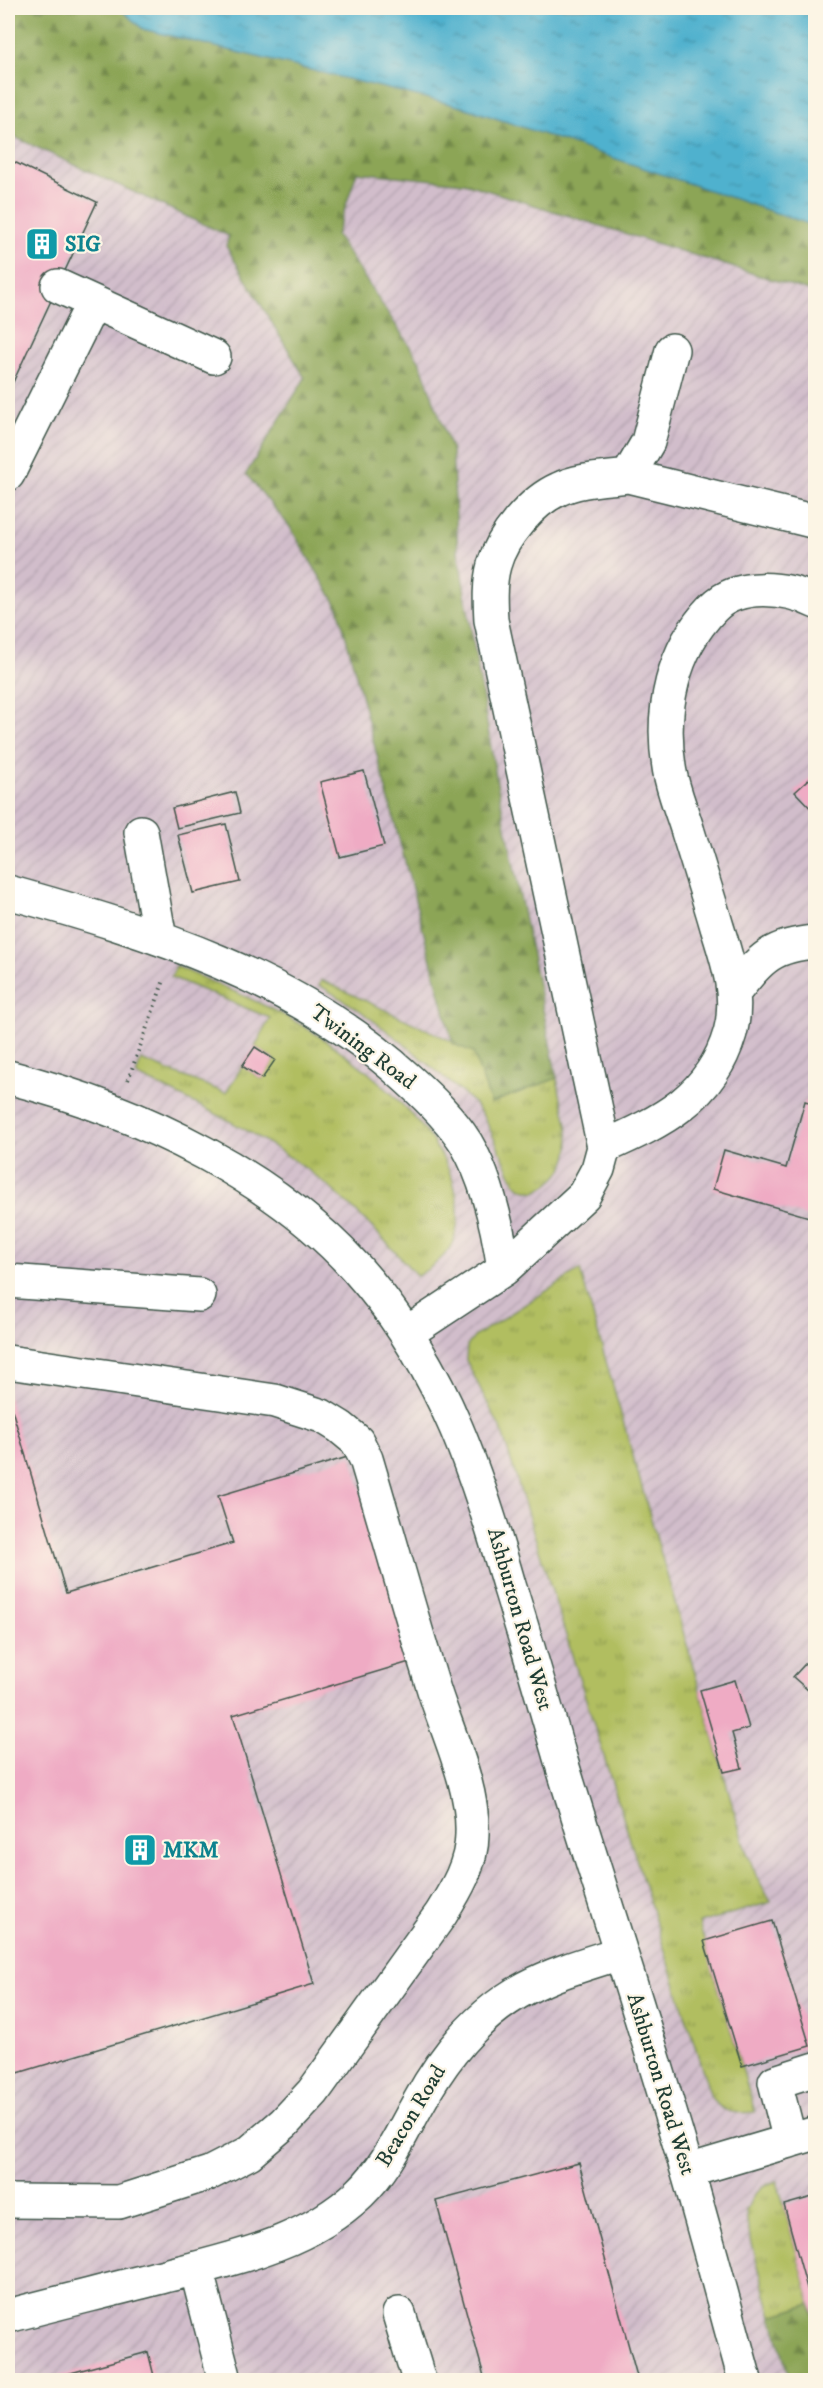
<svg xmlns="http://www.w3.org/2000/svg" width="823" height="2388" font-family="'IM FELL DW Pica',serif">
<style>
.industrial{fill:url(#industrial-furrows)}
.grass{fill:url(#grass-tufts);stroke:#687e4a;stroke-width:1.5}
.forest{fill:url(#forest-firs);stroke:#567145;stroke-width:1.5}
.water{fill:url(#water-ripples);stroke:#377781;stroke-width:1.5}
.building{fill:#efabc4}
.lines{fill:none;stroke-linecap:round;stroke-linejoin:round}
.minor-casing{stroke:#3f564a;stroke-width:36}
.major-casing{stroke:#3f564a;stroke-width:36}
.path{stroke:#3f564a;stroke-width:4;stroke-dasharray:1.5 4.5;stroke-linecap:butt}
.minor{stroke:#fff;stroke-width:33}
.major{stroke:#fff;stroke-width:33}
.labels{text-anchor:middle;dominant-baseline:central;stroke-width:4.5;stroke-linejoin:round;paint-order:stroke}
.culture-label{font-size:22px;font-weight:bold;fill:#0d838f;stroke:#fcf5e5;text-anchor:start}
.street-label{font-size:22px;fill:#1f3d34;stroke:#fcf5e5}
</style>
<defs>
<pattern id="industrial-furrows" width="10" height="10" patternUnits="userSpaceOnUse" patternTransform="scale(1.5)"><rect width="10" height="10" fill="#d1bdcb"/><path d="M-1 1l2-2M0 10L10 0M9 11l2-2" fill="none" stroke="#b3a3af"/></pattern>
<pattern id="grass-tufts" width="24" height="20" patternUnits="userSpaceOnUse" patternTransform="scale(1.5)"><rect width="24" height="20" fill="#b1be60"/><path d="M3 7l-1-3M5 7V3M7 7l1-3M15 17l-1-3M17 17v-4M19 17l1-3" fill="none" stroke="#8f9c50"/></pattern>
<pattern id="forest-firs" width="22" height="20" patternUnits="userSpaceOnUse" patternTransform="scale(1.5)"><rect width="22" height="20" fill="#8ca556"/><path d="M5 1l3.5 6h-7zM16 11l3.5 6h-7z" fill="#728848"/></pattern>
<pattern id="water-ripples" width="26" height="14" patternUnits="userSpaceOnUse" patternTransform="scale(1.5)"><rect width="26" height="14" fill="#4fb1ce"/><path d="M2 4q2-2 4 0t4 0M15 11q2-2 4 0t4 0" fill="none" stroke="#4191a8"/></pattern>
</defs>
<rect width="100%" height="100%" fill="#fcf5e5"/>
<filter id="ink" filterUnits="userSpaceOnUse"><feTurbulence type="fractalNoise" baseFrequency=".0167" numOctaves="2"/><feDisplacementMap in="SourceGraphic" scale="12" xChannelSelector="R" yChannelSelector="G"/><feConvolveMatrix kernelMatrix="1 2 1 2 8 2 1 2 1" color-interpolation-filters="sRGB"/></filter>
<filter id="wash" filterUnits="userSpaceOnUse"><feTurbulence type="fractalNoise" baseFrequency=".008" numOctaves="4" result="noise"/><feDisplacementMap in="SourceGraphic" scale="24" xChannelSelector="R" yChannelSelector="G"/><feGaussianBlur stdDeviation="1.35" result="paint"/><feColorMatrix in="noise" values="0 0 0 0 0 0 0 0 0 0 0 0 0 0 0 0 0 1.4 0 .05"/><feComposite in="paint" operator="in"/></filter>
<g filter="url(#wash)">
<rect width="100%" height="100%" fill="#f5e3c8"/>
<path class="industrial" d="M 8,134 L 229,236 L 336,235 L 357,172 L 464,183 L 815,293 L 816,2380 L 8,2380 Z"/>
<path class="grass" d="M 176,966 C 213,983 252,998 287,1017 C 349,1050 454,1132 458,1207 C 460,1242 447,1259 417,1276 C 384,1239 349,1201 309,1171 C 256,1131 195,1103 136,1075 L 141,1060 L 226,1093 L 242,1066 L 262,1079 L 275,1060 L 255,1047 L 270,1018 L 171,977 Z
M 321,980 L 473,1051 L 491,1103 L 557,1078 C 564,1122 589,1166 535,1192 L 523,1189 L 515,1183 L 484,1117 L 474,1103 L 406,1045 L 358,1009 L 319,985 Z
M 580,1270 L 744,1845 L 756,1875 L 771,1902 L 699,1923 L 755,2112 C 737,2114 722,2114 711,2097 L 502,1432 L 466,1360 L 467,1346 L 475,1336 Z
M 777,2181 L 811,2304 L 772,2316 L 748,2229 L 746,2211 L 753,2196 L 763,2186 Z"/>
<path class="forest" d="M 8,8 L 119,8 L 143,29 L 463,107 L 815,226 L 815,293 L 464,183 L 357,172 L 336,235 L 419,360 L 452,451 L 458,552 L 497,783 L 557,1078 L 491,1103 L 473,1052 L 453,1044 L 338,607 L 290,527 L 246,474 L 305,378 L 226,246 L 229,236 L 8,134 Z
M 811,2304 L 815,2320 L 815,2380 L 790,2380 L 772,2316 Z"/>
<path class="water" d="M 119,8 L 815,8 L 815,226 L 463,107 L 143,29 Z"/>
<g id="blocks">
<path class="building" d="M 8,159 L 97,202 L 8,393 Z
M 364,771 L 384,846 L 340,857 L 320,782 Z
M 816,773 L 816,814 L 795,792 Z
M 235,792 L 240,813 L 177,828 L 172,808 Z
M 226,824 L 240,882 L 193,893 L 178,835 Z
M 255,1047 L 275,1060 L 262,1079 L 242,1066 Z
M 805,1101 L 816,1104 L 816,1219 L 713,1189 L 724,1150 L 786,1168 Z
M 8,1396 L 66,1593 L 233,1543 L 218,1496 L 351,1456 L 413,1661 L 233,1715 L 314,1984 L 8,2076 Z
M 816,1652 L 816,1697 L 793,1677 Z
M 735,1680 L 749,1728 L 732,1733 L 742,1768 L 724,1772 L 700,1690 Z
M 772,1921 L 810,2046 L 742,2066 L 704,1941 Z
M 579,2163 L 638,2380 L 485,2380 L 436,2201 Z
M 816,2196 L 816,2317 L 815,2317 L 784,2205 Z
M 148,2352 L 155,2380 L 45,2380 Z"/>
</g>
</g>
<g filter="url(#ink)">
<use href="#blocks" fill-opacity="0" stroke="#3f564a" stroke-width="1.5"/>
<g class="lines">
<defs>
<path id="minor" d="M 58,286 L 214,357
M 8,474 L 93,303
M 628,476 L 648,442 L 672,350
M 141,832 L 160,939
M 8,892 C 149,931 297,977 408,1079 C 429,1098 451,1119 466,1143 C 488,1180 498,1228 504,1269 L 407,1333
M 735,991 C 761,958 772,945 816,942
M 604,1147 C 662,1121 711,1098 730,1033 C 740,997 728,962 717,927 C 708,896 698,864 688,832 C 682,811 672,789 669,767 C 660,710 672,650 713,608 C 738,582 786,587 816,602
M 504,1269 L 584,1195 L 598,1169 L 604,1147 L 491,620 C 490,602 489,583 494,565 C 502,536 532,501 559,489 C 579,479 606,479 628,476 L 816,522
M 8,1281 L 199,1295
M 8,1362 L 275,1401 L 322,1416 L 340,1427 L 357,1441 L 366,1459 C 389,1536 410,1613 434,1690 C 448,1734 474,1788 472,1834 C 472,1864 456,1890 441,1914 L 313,2092 L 284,2123 L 249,2153 L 210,2173 L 119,2202 L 8,2201
M 790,2141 L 775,2082 L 816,2069
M 688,2171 L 816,2133
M 196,2268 L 225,2380
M 399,2314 L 419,2380
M 8,2316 C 57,2303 107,2291 157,2278 C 227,2260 306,2245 360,2193 C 387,2167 401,2134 419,2102 C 444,2056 479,2013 526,1988 C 556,1972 589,1963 620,1953"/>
<path id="major" d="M 8,1077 C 137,1110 283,1178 369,1283 C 445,1375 477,1473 509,1585 C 527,1643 544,1702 561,1761 C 603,1898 648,2035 688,2173 C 708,2242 726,2311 745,2380"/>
</defs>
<use href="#minor" class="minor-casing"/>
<use href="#major" class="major-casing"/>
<path class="path" d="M 128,1080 L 164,980"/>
<use href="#minor" class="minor"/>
<use href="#major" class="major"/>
</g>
</g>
<defs>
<symbol id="building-square" viewBox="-11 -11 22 22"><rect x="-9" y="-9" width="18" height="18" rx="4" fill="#0f9aa8" stroke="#fcf5e5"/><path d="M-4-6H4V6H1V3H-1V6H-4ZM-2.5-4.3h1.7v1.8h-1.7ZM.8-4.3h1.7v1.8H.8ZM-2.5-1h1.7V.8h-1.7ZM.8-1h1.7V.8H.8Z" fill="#fff"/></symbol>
</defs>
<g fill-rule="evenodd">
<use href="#building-square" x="23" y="225" width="38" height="38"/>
<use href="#building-square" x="121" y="1831" width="38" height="38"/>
</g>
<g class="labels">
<g class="culture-label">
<text x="65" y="244">SIG</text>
<text x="163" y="1850">MKM</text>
</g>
<g class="street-label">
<text transform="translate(363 1047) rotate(37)">Twining Road</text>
<text transform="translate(520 1619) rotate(74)">Ashburton Road West</text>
<text transform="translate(661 2084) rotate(73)">Ashburton Road West</text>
<text transform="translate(411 2116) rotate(-59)">Beacon Road</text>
</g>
</g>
<rect width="823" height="2388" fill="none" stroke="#fcf5e5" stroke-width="30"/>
</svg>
